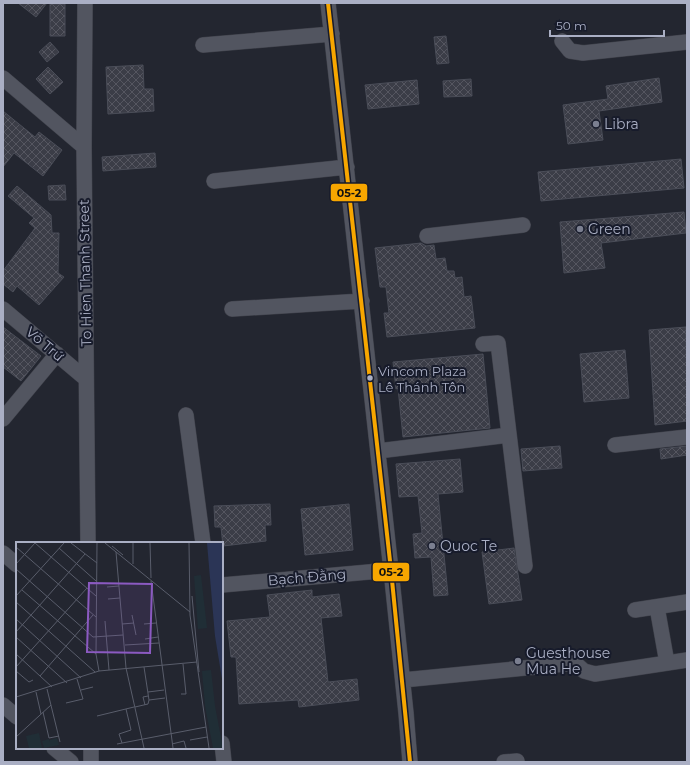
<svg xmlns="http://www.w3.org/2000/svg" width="690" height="765" font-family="Montserrat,sans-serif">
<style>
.building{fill:url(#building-cross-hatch);stroke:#4a4d58}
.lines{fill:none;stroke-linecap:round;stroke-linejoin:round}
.minor-casing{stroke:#3f414a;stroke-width:16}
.minor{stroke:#525560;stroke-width:15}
.bus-1-casing{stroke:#171b2b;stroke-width:7}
.bus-1{stroke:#f7a600;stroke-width:4}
.poi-dot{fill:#7b7f90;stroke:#171b2b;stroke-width:1.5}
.bus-dot{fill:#aaafc4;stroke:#171b2b;stroke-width:1.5}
.labels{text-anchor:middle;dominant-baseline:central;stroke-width:4;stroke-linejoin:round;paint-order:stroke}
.bus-label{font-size:13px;fill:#aaafc4;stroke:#171b2b;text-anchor:start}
.poi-label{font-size:14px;fill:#aaafc4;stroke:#171b2b;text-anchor:start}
.street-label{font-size:14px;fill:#aaafc4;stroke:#171b2b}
.inset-road{fill:none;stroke:#595d6b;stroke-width:1}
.view{fill:#8b5ac1;fill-opacity:0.15;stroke:#8b5ac1;stroke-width:2}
.inset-edge{fill:none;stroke:#aaafc4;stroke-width:2}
.line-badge{stroke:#171b2b;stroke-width:1.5}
.pale-badge-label{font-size:11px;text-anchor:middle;font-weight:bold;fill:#111}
</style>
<defs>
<pattern id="building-cross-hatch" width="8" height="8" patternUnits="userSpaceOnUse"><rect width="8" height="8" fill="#3b3d47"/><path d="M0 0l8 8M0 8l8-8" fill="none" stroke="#555660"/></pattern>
</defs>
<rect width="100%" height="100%" fill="#232630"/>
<path class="building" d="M 18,3 L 47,3 L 36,17 Z
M 50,4 L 65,4 L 65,36 L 50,36 Z
M 446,36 L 449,63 L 437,64 L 434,37 Z
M 50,42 L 59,52 L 47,62 L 39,52 Z
M 143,65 L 144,89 L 153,89 L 154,111 L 108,114 L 106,67 Z
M 48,67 L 63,82 L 50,94 L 36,79 Z
M 659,78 L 662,102 L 599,111 L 603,140 L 568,144 L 563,105 L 608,99 L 606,86 Z
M 471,79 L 472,96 L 444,97 L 443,81 Z
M 417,80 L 419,104 L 368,109 L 365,85 Z
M 3,111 L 35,137 L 39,132 L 62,150 L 43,176 L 14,153 L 3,167 Z
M 155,153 L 156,167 L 103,171 L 102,157 Z
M 681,159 L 684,188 L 541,201 L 538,172 Z
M 65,185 L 66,200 L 49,200 L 48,186 Z
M 17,186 L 51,215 L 52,233 L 59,233 L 58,273 L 64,277 L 39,305 L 17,286 L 13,292 L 3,284 L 3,271 L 35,228 L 29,223 L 34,218 L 8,196 Z
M 684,212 L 686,233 L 601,243 L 605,268 L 564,273 L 560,222 Z
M 421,243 L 426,246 L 434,245 L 436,259 L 445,258 L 447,271 L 454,271 L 455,278 L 462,277 L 464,297 L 471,296 L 475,328 L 387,337 L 384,313 L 389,313 L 386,287 L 380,287 L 375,248 Z
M 3,327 L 41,356 L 21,381 L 3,367 Z
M 686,327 L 687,421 L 655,425 L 649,330 Z
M 625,350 L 629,398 L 584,402 L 580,354 Z
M 483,354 L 490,428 L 403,437 L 398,388 L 396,389 L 393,362 Z
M 560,446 L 562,468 L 523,471 L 521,449 Z
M 687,446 L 687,455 L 661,459 L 660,449 Z
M 460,459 L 463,492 L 438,494 L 448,595 L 434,596 L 431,557 L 415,558 L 413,534 L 422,533 L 418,496 L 399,497 L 396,464 Z
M 270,504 L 271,525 L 265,525 L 266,541 L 223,546 L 221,527 L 215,527 L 214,506 Z
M 349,504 L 353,550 L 305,555 L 301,509 Z
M 514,548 L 522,600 L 489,604 L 482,552 Z
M 312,590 L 312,597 L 339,594 L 342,616 L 321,618 L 328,682 L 357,679 L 359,700 L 299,707 L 298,700 L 239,704 L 236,657 L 231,657 L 227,621 L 270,617 L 267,595 Z"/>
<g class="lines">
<defs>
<path id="minor" d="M 85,3 L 84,147 L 88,543
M 328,3 L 391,570 L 406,713 L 410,762
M 562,41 L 570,51 L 583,53 L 687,42
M 203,45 L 332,34
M 3,78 L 84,147
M 214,181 L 347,167
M 427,236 L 523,225
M 3,309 L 86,379
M 232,309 L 362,301
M 483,344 L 498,343 L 525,566
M 186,415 L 203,543
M 3,419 L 57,354
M 615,445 L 687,437
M 378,451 L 509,435
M 3,553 L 17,565
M 222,585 L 391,570
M 657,607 L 667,663
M 635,610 L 687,602
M 403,680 L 575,663 L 584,671 L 595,674 L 687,660
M 3,705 L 17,717
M 222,743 L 224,762
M 54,748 L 71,762
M 91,748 L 91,762
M 504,762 L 517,761"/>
</defs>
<use href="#minor" class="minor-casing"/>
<use href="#minor" class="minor"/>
<defs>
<path id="bus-1" d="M 328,3 L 391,570 L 410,762"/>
</defs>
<use href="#bus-1" class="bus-1-casing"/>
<use href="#bus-1" class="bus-1"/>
</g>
<g class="poi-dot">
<circle cx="596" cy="124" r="4"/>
<circle cx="580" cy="229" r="4"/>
<circle cx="432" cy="546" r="4"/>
<circle cx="518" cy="661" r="4"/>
</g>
<circle class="bus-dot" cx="370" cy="378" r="3.5"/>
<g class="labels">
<g class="bus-label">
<text x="378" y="371">Vincom Plaza<tspan x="378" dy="16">Lê Thánh Tôn</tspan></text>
</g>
<g class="poi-label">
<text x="604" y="124">Libra</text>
<text x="588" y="229">Green</text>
<text x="440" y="546">Quoc Te</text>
<text x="526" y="653">Guesthouse<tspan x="526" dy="16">Mua He</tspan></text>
</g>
<g class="street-label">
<text transform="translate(85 273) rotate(-91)">To Hien Thanh Street</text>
<text transform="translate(45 344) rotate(40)">Võ Trứ</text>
<text transform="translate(307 577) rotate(-5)">Bạch Đằng</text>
</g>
</g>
<g transform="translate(16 542)">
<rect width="207" height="207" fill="#232630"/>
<path d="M 185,33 L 191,86 L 182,87 L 178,34 ZM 195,128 L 199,164 L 207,206 L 197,206 L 189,164 L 186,129 ZM 23,191 L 26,206 L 13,206 L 10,194 ZM 41,196 L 43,203 L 28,206 L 26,199 L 33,197 L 34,200 L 34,198 Z" fill="#202e36"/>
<path d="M 191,1 L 207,1 L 207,143 L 199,94 Z" fill="#2b3556"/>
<path class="inset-road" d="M 19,1 L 80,54M 55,1 L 81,21M 81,1 L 80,112 L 83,129M 89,1 L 174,70M 117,1 L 117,22M 134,1 L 135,36M 173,1 L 174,73 L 193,206M 96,4 L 107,13M 0,5 L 80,75M 43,6 L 80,39M 100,10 L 110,126 L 128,206M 0,22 L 19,1M 0,27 L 77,95 L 107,93M 135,39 L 157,206M 91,45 L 103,44M 6,48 L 80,112M 0,54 L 48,1M 176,54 L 183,130M 92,57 L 104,56M 0,60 L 79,130M 116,73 L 120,93M 0,77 L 65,136M 89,79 L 93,128M 106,82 L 118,81M 128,82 L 140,81M 0,90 L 69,12M 0,95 L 51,141M 129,97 L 142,95M 109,103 L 143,101M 0,112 L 36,145M 0,125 L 71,46M 128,125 L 133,158M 0,129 L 13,140 L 17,138M 24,134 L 77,73M 31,147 L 44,200M 65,148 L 77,145M 20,150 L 25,172M 132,150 L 148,148M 165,152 L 170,152 L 167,122M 0,155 L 83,129 L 181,120M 50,161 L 67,157 L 61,137M 129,163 L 127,155 L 132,154M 119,165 L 132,162 L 133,158 L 149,156M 27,170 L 33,196 L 43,194M 81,174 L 118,165M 0,195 L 35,163M 174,198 L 191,195M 106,201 L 103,192 L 115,188 L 110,167M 101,202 L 190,185M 156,202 L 168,199 L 170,206"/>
<path class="view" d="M 73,41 L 136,42 L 134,111 L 71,110 Z"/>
<rect width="207" height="207" class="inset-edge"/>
</g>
<g class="line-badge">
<rect x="330" y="183" width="38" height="19" rx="4" fill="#f7a600"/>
<rect x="372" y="562" width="38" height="20" rx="4" fill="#f7a600"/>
</g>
<g class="pale-badge-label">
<text x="349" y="197">05-2</text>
<text x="391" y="576">05-2</text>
</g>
<rect width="690" height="765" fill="none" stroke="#aaafc4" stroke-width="8"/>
<path d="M550 30v6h114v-6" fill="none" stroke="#aaafc4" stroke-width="2"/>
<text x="556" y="30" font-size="12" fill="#aaafc4" stroke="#171b2b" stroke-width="3" paint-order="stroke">50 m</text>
</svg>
